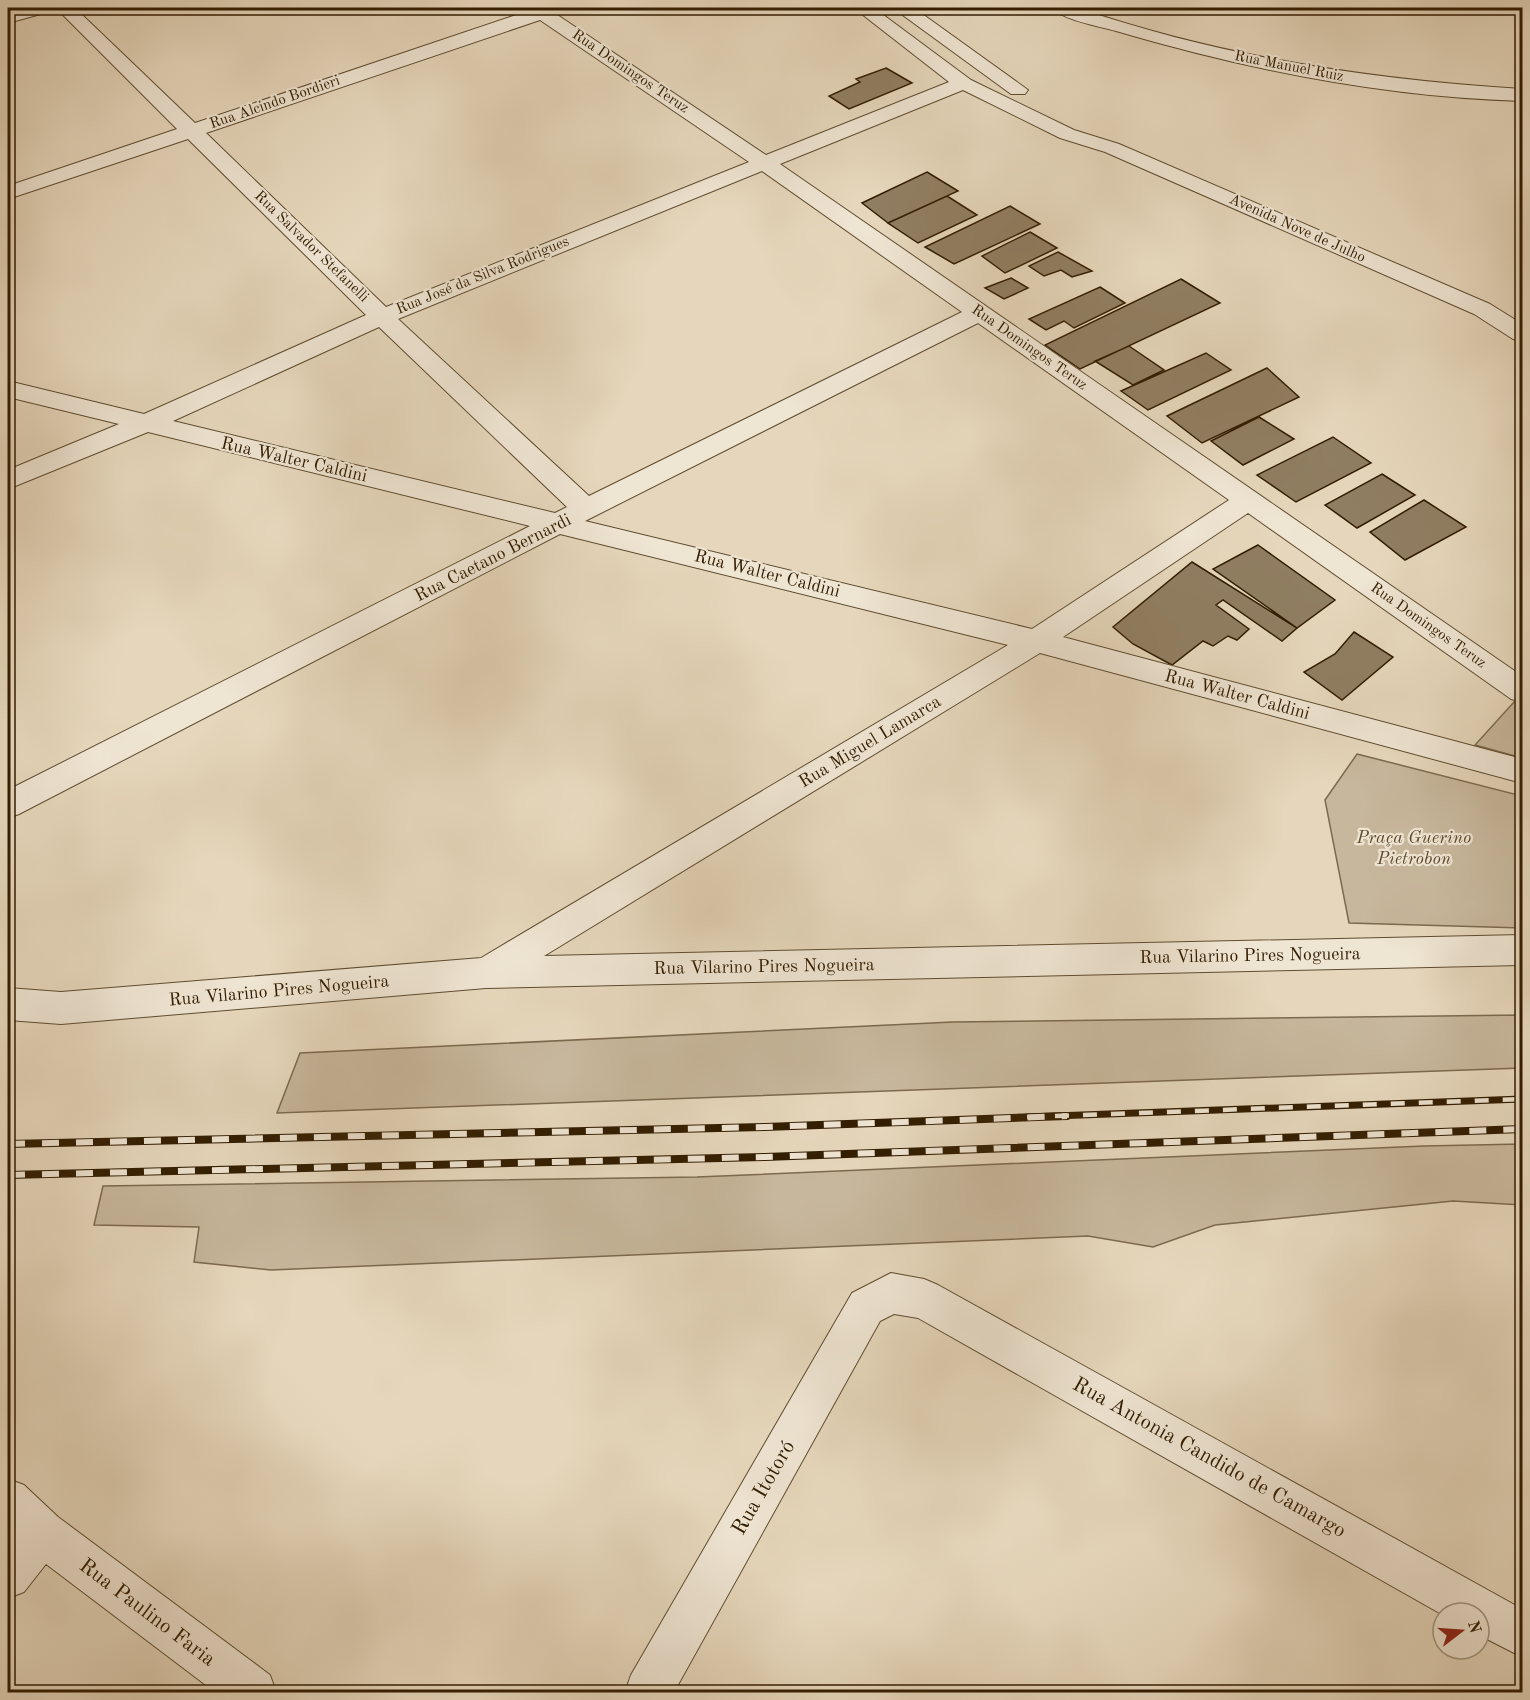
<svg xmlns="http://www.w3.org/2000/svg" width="1530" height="1700" font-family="'Old Standard TT',serif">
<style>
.green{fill:#c7b79c;stroke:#7c6a4e;stroke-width:1.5}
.building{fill:#907e62;stroke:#321d00;stroke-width:1.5}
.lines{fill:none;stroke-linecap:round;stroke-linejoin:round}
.minor-casing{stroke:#5f4c2f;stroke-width:2}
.minor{fill:#efe5d3;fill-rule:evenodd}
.rail-far1-casing{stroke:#321d00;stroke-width:7}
.rail-casing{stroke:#321d00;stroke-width:8}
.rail-far1{stroke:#efe5d3;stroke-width:4.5;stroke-dasharray:14;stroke-linecap:butt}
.rail{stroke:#efe5d3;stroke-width:6;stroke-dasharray:17;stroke-linecap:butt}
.labels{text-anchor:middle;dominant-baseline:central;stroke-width:4.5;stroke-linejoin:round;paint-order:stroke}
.far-street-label{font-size:15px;fill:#321d00;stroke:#efe5d3}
.street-label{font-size:18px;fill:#321d00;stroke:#efe5d3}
.park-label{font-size:18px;font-style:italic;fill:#5f4b2f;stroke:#efe5d3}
.near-street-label{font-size:21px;fill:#321d00;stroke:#efe5d3}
</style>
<rect width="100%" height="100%" fill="#e6d7bc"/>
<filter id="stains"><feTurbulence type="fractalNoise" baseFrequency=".00333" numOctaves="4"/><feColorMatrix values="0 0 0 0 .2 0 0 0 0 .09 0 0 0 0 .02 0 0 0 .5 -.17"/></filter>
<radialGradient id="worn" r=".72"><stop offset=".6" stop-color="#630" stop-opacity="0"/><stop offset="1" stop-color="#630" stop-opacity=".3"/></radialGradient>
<path class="green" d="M 1514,702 L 1522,709 L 1522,758 L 1475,745 Z
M 1357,754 L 1522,796 L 1522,928 L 1349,923 L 1325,800 Z
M 1522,1015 L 1522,1068 L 277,1113 L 300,1053 L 953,1022 Z
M 1522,1144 L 1522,1205 L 1453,1201 L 1215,1225 L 1153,1247 L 1088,1236 L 271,1270 L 194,1262 L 199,1227 L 94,1225 L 103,1186 L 697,1177 L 1424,1146 Z"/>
<path class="building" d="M 886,68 L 912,83 L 849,109 L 829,96 L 860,82 L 856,79 Z
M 927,172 L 958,191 L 888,223 L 862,203 Z
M 947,196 L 977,215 L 918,243 L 888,223 Z
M 1010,206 L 1040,224 L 954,264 L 925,247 Z
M 1030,232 L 1057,248 L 1005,273 L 982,256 Z
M 1058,252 L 1092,271 L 1072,277 L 1061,270 L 1044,276 L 1029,266 Z
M 1011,278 L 1028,288 L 1004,299 L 985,288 Z
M 1181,279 L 1220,303 L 1080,369 L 1045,345 Z
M 1100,287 L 1125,303 L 1074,328 L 1064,321 L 1046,330 L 1029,319 Z
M 1129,346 L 1164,370 L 1133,385 L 1095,361 Z
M 1206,353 L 1231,370 L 1148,410 L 1121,391 Z
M 1267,368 L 1299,397 L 1202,443 L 1167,416 Z
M 1259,417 L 1294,439 L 1243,465 L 1211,441 Z
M 1333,437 L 1371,463 L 1296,502 L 1257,475 Z
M 1382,474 L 1415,495 L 1357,528 L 1325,505 Z
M 1424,500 L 1466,527 L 1405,560 L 1370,532 Z
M 1258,545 L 1335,600 L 1297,628 L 1213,569 Z
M 1192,562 L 1297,628 L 1282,641 L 1223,600 L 1216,605 L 1249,629 L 1237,640 L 1228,636 L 1213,646 L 1203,641 L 1172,665 L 1133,644 L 1113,627 Z
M 1354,632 L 1393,657 L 1342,700 L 1304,672 L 1335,654 Z"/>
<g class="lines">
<defs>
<path id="minor" d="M 22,8 L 50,8 L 48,12 L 8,23 L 8,11 Z
M 56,8 L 75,8 L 195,123 L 528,11 L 526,8 L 547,8 L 766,155 L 949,82 L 854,8 L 874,8 L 971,80 L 1074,130 L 1119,144 L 1490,304 L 1522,324 L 1522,341 L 1513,339 L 1474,314 L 1105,152 L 1060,138 L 963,90 L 780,164 L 1522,676 L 1522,702 L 1511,699 L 1248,513 L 1063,637 L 1522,759 L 1522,783 L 1040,653 L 544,956 L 1522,935 L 1522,965 L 486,988 L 61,1024 L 8,1020 L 8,988 L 61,992 L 481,958 L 1008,645 L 560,534 L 19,814 L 8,818 L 8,790 L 530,526 L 148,432 L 8,489 L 8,470 L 119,424 L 8,397 L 8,381 L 144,414 L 366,315 L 188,139 L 8,199 L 8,186 L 177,129 ZM 540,20 L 749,162 L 386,307 L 206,133 ZM 762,171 L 962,312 L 589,496 L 398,319 ZM 978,323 L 1229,500 L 1032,629 L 585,521 ZM 379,327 L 567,507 L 555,513 L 173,421 Z
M 893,8 L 914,8 L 1028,90 L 1025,94 L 1011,94 Z
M 1053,8 L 1078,8 C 1221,57 1371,80 1522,89 L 1522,101 C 1384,97 1248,70 1116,31 C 1101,27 1060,19 1053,8 Z
M 891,1273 L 924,1279 L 938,1285 L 1522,1609 L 1522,1657 L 1479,1635 L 1479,1613 L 1443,1615 L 918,1318 L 894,1314 L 880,1321 L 674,1692 L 625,1692 L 631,1675 L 852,1293 Z
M 8,1479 L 24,1485 L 58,1517 L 270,1675 L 276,1692 L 215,1692 L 46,1564 L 24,1592 L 8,1598 L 8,1541 L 12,1535 L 8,1531 Z"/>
</defs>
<use href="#minor" class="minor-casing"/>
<use href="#minor" class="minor"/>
<defs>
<path id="rail-far1" d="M 1027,1117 L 1522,1099"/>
<path id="rail" d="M 8,1144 L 765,1127 L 1067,1116
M 8,1175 L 765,1157 L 1522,1129"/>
</defs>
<use href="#rail-far1" class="rail-far1-casing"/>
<use href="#rail" class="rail-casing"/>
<use href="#rail-far1" class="rail-far1"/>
<use href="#rail" class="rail"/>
</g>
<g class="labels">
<g class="far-street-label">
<text transform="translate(1289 67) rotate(11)">Rua Manuel Ruiz</text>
<text transform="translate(630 72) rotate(34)">Rua Domingos Teruz</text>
<text transform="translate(275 103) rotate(-19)">Rua Alcindo Bordieri</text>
<text transform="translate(1297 229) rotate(24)">Avenida Nove de Julho</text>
<text transform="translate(311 247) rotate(44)">Rua Salvador Stefanelli</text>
<text transform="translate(483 276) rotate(-22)">Rua José da Silva Rodrigues</text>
<text transform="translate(1029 348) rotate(35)">Rua Domingos Teruz</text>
<text transform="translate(1428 626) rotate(35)">Rua Domingos Teruz</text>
</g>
<g class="street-label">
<text transform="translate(294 460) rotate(13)">Rua Walter Caldini</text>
<text transform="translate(493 558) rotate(-27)">Rua Caetano Bernardi</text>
<text transform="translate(767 574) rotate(14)">Rua Walter Caldini</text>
<text transform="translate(1237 695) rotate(15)">Rua Walter Caldini</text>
<text transform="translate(870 742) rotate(-31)">Rua Miguel Lamarca</text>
<text transform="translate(1250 956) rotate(-1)">Rua Vilarino Pires Nogueira</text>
<text transform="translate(764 967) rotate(-1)">Rua Vilarino Pires Nogueira</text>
<text transform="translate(279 991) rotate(-5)">Rua Vilarino Pires Nogueira</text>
</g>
<g class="park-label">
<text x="1414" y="838">Praça Guerino<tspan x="1414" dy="21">Pietrobon</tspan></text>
</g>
<g class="near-street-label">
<text transform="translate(1209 1458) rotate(29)">Rua Antonia Candido de Camargo</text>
<text transform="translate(764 1488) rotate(-60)">Rua Itotoró</text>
<text transform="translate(147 1613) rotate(37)">Rua Paulino Faria</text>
</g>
</g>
<rect width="1530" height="1700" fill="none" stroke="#e6d7bc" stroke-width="30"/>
<rect x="9" y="9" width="1512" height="1682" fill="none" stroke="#321d00" stroke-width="3"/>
<rect x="15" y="15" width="1500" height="1670" fill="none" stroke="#321d00" stroke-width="1.5"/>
<g transform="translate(1461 1631) rotate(73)"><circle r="28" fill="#efe5d3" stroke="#a3957f" stroke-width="1.5"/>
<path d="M0-4.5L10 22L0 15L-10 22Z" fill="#8f2418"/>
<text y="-9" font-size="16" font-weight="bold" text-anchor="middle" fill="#321d00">N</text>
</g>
<rect width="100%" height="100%" filter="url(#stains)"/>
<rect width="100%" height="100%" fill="url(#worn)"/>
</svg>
